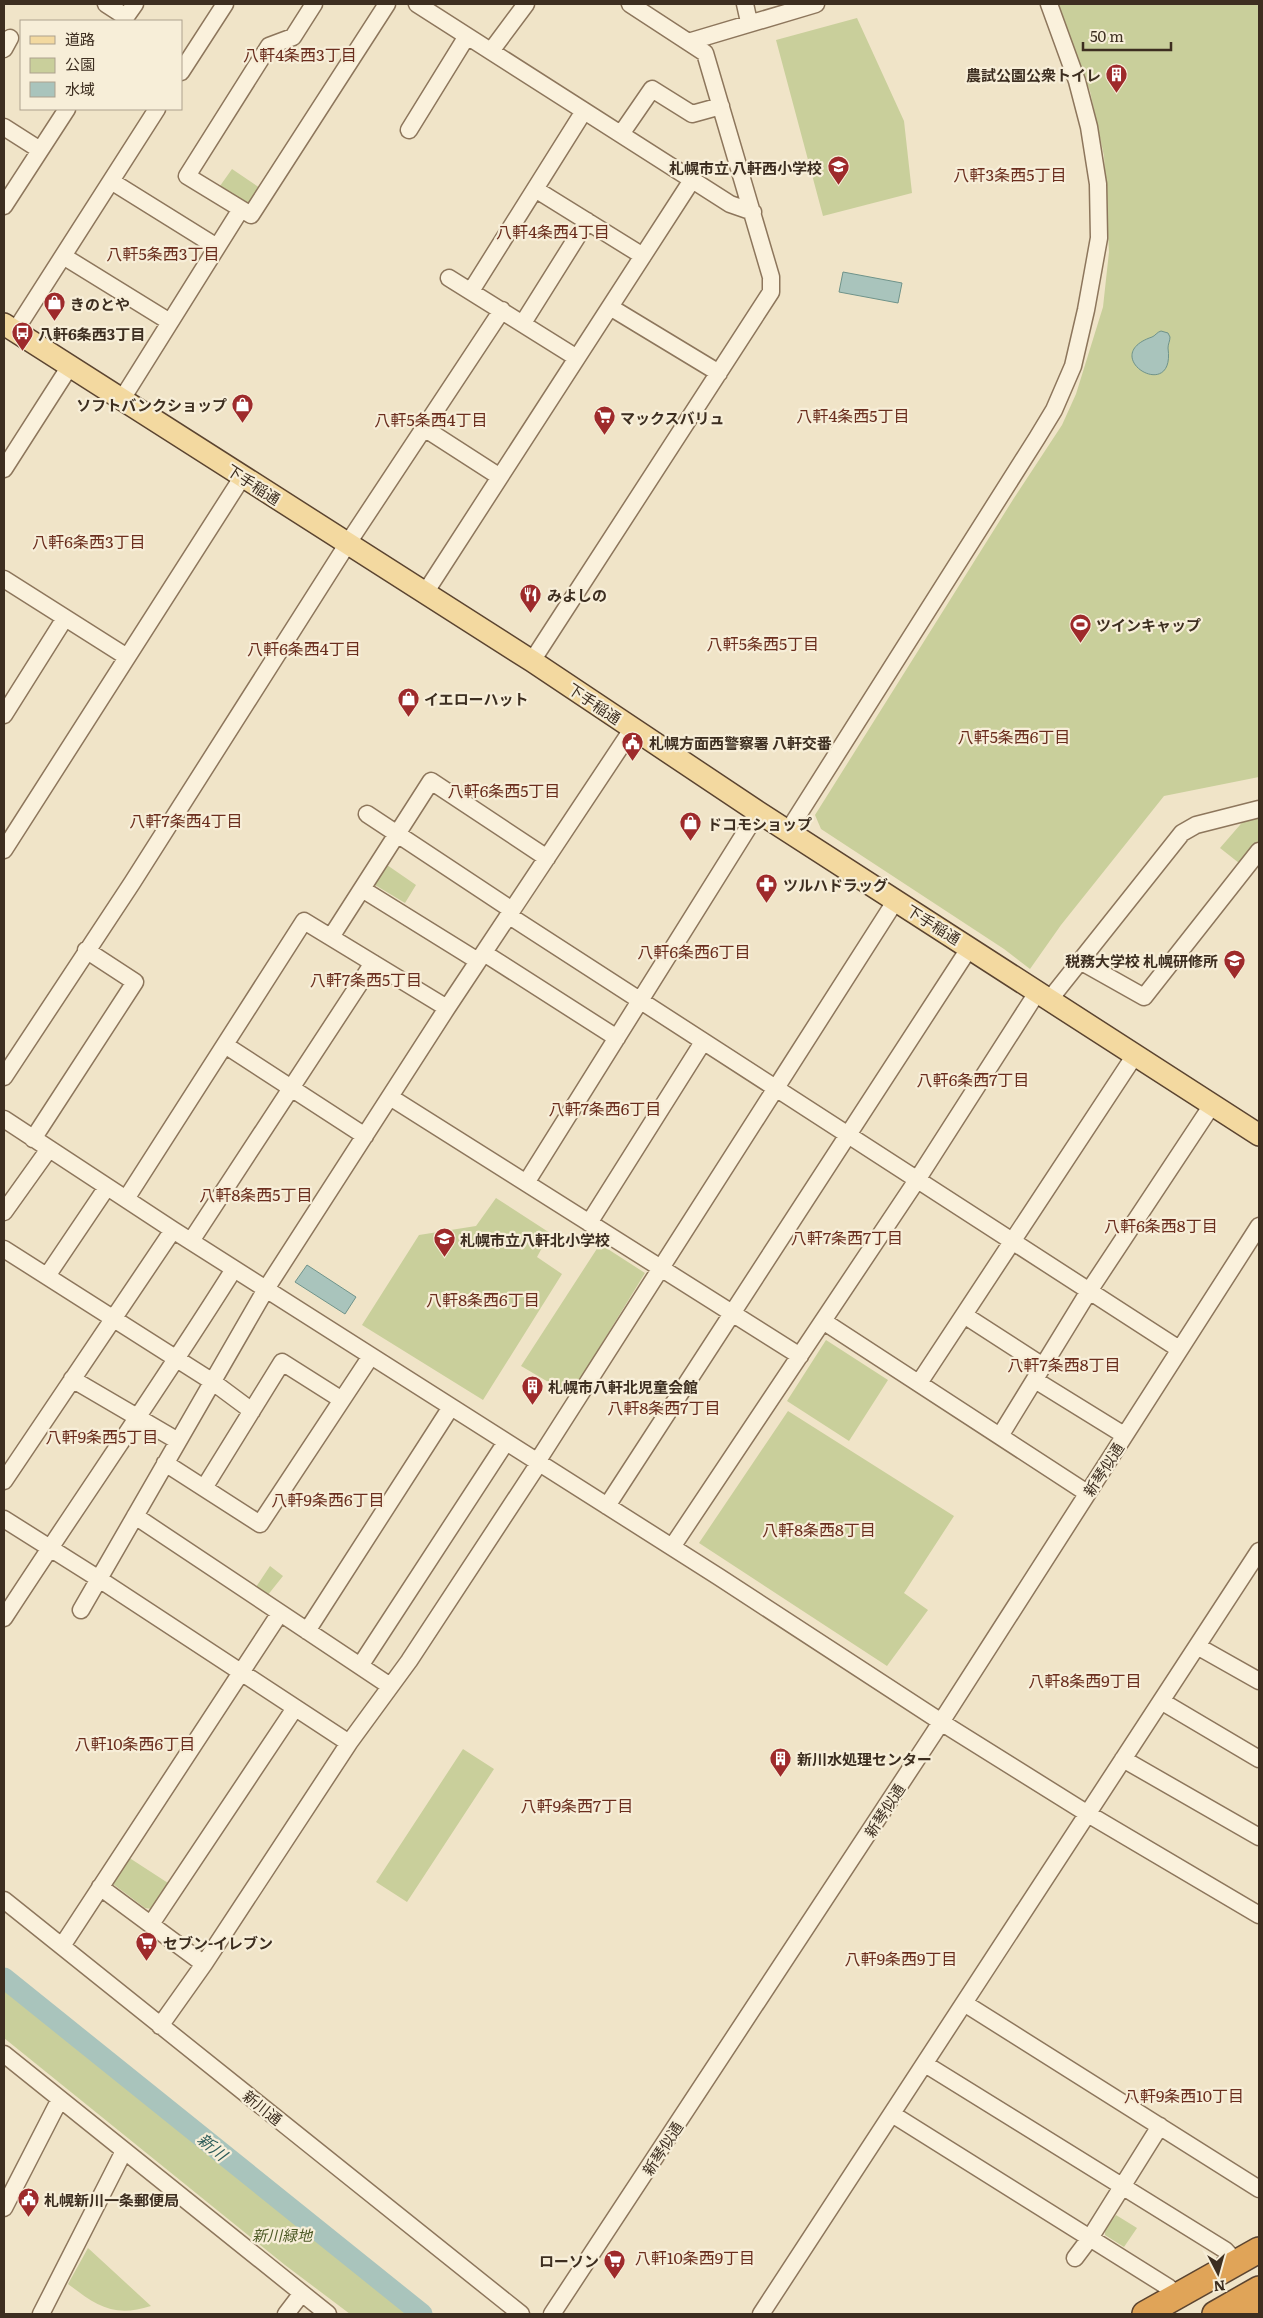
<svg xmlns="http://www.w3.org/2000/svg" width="1263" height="2318" font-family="Literata,'Noto Sans JP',serif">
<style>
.green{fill:#c9cf9b}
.water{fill:#a9c4bc;stroke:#6f938a}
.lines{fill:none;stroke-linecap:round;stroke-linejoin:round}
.river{stroke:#a9c4bc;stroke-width:21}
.minor-casing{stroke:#8d765c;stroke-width:19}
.major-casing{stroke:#5b4430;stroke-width:24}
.highway-casing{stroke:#5b4430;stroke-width:28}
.minor{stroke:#faf1dc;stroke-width:16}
.major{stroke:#f3d9a0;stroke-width:21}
.highway{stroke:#e0a458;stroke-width:25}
.labels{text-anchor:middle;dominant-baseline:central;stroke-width:4.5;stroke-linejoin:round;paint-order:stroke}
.poi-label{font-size:15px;font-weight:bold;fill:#3d2e20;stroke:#f7eed8;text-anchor:start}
.street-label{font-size:15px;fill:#3d2e20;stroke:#f7eed8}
.park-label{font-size:15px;font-style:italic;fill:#4d5a26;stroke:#f7eed8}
.neighbourhood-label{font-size:16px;fill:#6b2e1e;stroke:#f7eed8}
.water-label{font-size:16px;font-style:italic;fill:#2f5d5a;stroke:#f7eed8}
</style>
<rect width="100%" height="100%" fill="#f0e4c8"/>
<path class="green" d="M 1055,4 L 1259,4 L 1259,777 L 1164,796 L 1061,925 L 1030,969 L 1004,949 L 821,829 L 815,815 L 1014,498 L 1062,425 L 1076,394 L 1103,307 L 1109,252 L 1104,156 L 1090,91 Z
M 857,18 L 904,121 L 912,193 L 823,216 L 776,40 Z
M 232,169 L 260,188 L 248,205 L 220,186 Z
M 1259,817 L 1259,840 L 1239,863 L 1220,848 L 1246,818 Z
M 387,865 L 416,885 L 405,903 L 375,885 L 375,881 Z
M 496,1198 L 550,1233 L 537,1257 L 562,1274 L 483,1400 L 362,1325 L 419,1235 L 476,1226 Z
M 600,1244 L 645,1273 L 574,1389 L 567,1393 L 521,1366 Z
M 826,1340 L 888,1380 L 849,1441 L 787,1401 Z
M 788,1411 L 954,1516 L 904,1593 L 928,1610 L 887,1666 L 699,1543 Z
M 270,1566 L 283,1576 L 267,1596 L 256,1587 Z
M 463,1749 L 494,1769 L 407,1902 L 376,1882 Z
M 128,1857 L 168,1883 L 152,1909 L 145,1908 L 113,1884 L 113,1877 Z
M 4,1984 L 415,2314 L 350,2314 L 285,2265 L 4,2038 Z
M 1116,2215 L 1137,2228 L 1124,2247 L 1105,2235 L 1105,2230 Z
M 88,2248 L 151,2306 C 114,2318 97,2306 68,2284 Z"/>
<path class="water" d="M 843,272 L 902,283 L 898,303 L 839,292 Z
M 1161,331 L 1168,333 L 1170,337 C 1170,341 1168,344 1168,348 C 1176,405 1096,356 1152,337 C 1155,336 1157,332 1161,331 Z
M 307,1265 L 356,1297 L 345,1314 L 295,1282 Z"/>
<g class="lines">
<path class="river" d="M 4,1978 L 422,2314"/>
<defs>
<path id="minor" d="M 106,4 L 126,17
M 314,4 L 293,37 L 269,46 L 187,176 L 251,215 L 387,4
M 417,4 L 730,204 L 753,212
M 745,4 L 749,22
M 123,21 L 135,4
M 688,42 L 816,4
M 4,49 L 10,38
M 491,51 L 526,4
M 181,72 L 225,4
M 4,127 L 40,150
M 409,130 L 467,36
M 621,134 L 652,89 L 692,114 L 721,106
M 111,181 L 217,247
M 535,189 L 643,256
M 4,206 L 67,109
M 63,256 L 170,322
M 449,278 L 577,358
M 471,291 L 584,111
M 610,307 L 719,373
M 523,323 L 587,221
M 15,331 L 157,109
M 122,399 L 241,209
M 424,428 L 500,477
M 4,469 L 70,366
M 4,579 L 127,657
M 425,593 L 692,180
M 532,661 L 771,292 L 771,277 L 705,53 L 630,4
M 4,715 L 65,618
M 367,814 L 512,910
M 788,831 L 1037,438 L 1054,410 L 1073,366 L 1086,310 L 1099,238 L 1098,184 L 1089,127 L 1077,81 L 1049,4
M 4,850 L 243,476
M 362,889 L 478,961
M 508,915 L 1179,1349
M 331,937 L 431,781 L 547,858
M 484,953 L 617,1038
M 1080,961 L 1144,997 L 1259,851
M 1050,999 L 1182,833 L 1196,825 L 1259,809
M 225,1045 L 365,1136
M 4,1077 L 132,883 L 348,543 L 502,310
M 390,1097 L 800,1356
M 4,1119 L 173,1230 L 719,1577 L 952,1729 L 1088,1814 L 1259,1915
M 33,1139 L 135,982 L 86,950
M 526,1183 L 758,812
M 126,1199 L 304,921 L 447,1008
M 4,1212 L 49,1149
M 589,1223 L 703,1042
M 191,1241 L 373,963
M 4,1249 L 213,1382 L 252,1411
M 47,1276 L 107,1187
M 964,1315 L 1043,1366
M 823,1321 L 1087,1493
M 72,1379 L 178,1441
M 1035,1380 L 1124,1435
M 919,1383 L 1135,1055
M 1000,1436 L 1089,1291 L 1212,1105
M 537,1462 L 896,900
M 165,1463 L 260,1524 L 371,1356
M 4,1481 L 173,1230
M 204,1488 L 282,1362 L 342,1400
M 607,1506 L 970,947
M 135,1516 L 390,1686
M 4,1519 L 99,1579 L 349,1743
M 672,1547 L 917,1180 L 1038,991
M 81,1610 L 266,1289 L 447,1008 L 633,728
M 4,1618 C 80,1501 160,1387 234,1269
M 307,1631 L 451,1407
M 1197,1646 L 1259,1681
M 360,1666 L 506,1442
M 1161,1701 L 1259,1759
M 1123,1759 L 1259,1837
M 100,1887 L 204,1964
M 4,1900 L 521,2314
M 151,1924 L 295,1708
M 62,1946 L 280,1613
M 964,2003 L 1259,2189
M 160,2026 L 204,1964 L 349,1743 L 409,1661 L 539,1463
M 4,2054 L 328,2314
M 925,2064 L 1225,2250 L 1237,2263
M 892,2114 L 1168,2287 L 1177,2296
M 4,2208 L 60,2099
M 1075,2258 L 1090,2238 L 1160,2126
M 41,2314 L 124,2151
M 286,2314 L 302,2293
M 552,2314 L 934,1733 L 1259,1226
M 761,2314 L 1259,1551"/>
<path id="major" d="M 4,324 L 532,661 L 758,812 L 1259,1135"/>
<path id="highway" d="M 1145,2314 L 1259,2250
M 1215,2314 L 1259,2289
M 1253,2314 L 1259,2311"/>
</defs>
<use href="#minor" class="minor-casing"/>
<use href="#major" class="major-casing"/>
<use href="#highway" class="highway-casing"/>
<use href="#minor" class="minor"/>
<use href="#major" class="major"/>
<use href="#highway" class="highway"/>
</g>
<defs>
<symbol id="building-pin" viewBox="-11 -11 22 30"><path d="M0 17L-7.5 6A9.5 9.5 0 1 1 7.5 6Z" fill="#9e2a2b" stroke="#f7eed8"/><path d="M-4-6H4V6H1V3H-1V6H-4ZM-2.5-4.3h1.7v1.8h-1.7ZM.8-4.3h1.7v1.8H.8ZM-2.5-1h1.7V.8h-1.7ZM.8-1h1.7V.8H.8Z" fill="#fff"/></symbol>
<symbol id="school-pin" viewBox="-11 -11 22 30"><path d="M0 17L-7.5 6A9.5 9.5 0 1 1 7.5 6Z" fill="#9e2a2b" stroke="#f7eed8"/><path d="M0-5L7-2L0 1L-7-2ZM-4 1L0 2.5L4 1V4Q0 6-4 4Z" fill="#fff"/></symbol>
<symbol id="shop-pin" viewBox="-11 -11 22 30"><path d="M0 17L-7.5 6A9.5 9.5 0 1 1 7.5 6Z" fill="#9e2a2b" stroke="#f7eed8"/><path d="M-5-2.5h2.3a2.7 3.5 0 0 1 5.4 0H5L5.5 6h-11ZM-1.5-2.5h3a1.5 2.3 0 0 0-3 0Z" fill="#fff"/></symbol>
<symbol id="bus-pin" viewBox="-11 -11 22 30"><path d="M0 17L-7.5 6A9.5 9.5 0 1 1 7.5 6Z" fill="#9e2a2b" stroke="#f7eed8"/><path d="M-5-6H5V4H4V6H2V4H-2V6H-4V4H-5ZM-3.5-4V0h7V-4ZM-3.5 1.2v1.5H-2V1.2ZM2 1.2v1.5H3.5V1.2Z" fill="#fff"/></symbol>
<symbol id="supermarket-pin" viewBox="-11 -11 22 30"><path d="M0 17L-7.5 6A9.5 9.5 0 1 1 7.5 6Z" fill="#9e2a2b" stroke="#f7eed8"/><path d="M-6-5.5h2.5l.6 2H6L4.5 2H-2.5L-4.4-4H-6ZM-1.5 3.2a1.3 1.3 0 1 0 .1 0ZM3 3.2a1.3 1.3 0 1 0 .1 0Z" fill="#fff"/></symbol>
<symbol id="restaurant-pin" viewBox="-11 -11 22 30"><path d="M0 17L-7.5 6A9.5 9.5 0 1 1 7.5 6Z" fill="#9e2a2b" stroke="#f7eed8"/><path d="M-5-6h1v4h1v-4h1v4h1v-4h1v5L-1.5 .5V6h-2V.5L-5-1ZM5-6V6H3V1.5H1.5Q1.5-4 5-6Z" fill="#fff"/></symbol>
<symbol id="stadium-pin" viewBox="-11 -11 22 30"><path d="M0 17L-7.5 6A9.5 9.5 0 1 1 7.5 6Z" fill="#9e2a2b" stroke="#f7eed8"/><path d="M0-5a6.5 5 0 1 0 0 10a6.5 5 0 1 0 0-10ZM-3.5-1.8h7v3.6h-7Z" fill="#fff"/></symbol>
<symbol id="civic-pin" viewBox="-11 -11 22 30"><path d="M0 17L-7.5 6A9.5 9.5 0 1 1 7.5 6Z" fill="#9e2a2b" stroke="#f7eed8"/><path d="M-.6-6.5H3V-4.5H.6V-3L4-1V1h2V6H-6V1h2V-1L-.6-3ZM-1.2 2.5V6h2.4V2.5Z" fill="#fff"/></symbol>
<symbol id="pharmacy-pin" viewBox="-11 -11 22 30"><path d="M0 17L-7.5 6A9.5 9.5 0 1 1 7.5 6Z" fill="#9e2a2b" stroke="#f7eed8"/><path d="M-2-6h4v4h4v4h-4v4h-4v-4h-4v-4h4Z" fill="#fff"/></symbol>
</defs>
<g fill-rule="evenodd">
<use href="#building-pin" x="1104" y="62" width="25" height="34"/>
<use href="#school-pin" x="826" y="154" width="25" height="34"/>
<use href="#shop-pin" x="42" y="290" width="25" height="34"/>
<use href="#bus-pin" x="10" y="320" width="25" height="34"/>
<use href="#shop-pin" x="230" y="392" width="25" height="34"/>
<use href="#supermarket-pin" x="592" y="404" width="25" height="34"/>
<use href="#restaurant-pin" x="518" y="582" width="25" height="34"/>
<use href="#stadium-pin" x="1068" y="612" width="25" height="34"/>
<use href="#shop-pin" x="396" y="686" width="25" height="34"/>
<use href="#civic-pin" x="620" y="730" width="25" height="34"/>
<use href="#shop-pin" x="678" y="810" width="25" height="34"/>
<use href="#pharmacy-pin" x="754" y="872" width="25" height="34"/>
<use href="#school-pin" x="1222" y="948" width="25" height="34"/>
<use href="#school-pin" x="432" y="1226" width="25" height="34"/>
<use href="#building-pin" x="520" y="1374" width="25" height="34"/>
<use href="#building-pin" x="768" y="1746" width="25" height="34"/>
<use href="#supermarket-pin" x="134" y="1930" width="25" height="34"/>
<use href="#civic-pin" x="16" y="2186" width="25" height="34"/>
<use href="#supermarket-pin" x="602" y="2248" width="25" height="34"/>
</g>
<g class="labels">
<g class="poi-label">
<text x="1101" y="74" text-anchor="end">農試公園公衆トイレ</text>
<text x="822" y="167" text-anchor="end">札幌市立 八軒西小学校</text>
<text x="70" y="303">きのとや</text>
<text x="38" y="333">八軒6条西3丁目</text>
<text x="227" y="404" text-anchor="end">ソフトバンクショップ</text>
<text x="620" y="417">マックスバリュ</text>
<text x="547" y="594">みよしの</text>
<text x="1096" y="624">ツインキャップ</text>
<text x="424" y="698">イエローハット</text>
<text x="649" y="742">札幌方面西警察署 八軒交番</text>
<text x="707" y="823">ドコモショップ</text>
<text x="783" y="884">ツルハドラッグ</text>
<text x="1218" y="960" text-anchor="end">税務大学校 札幌研修所</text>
<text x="460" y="1239">札幌市立八軒北小学校</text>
<text x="548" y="1386">札幌市八軒北児童会館</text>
<text x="797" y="1758">新川水処理センター</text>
<text x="163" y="1942">セブン-イレブン</text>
<text x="44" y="2199">札幌新川一条郵便局</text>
<text x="599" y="2260" text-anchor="end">ローソン</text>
</g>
<g class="street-label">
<text transform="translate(254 484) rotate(33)">下手稲通</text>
<text transform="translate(595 703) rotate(34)">下手稲通</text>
<text transform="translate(934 924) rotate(32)">下手稲通</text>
<text transform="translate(1103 1469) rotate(-57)">新琴似通</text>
<text transform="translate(884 1810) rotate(-57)">新琴似通</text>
<text transform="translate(263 2107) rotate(39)">新川通</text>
<text transform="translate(662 2148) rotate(-57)">新琴似通</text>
</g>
<g class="park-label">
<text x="282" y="2234">新川緑地</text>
</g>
<g class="neighbourhood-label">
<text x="300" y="54">八軒4条西3丁目</text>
<text x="1010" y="174">八軒3条西5丁目</text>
<text x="553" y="231">八軒4条西4丁目</text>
<text x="163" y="253">八軒5条西3丁目</text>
<text x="853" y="415">八軒4条西5丁目</text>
<text x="431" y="419">八軒5条西4丁目</text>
<text x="89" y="541">八軒6条西3丁目</text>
<text x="763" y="643">八軒5条西5丁目</text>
<text x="304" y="648">八軒6条西4丁目</text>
<text x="1014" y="736">八軒5条西6丁目</text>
<text x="504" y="790">八軒6条西5丁目</text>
<text x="186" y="820">八軒7条西4丁目</text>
<text x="694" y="951">八軒6条西6丁目</text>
<text x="366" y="979">八軒7条西5丁目</text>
<text x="973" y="1079">八軒6条西7丁目</text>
<text x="605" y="1108">八軒7条西6丁目</text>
<text x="256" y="1194">八軒8条西5丁目</text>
<text x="1161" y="1225">八軒6条西8丁目</text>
<text x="847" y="1237">八軒7条西7丁目</text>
<text x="483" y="1299">八軒8条西6丁目</text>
<text x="1064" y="1364">八軒7条西8丁目</text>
<text x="664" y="1407">八軒8条西7丁目</text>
<text x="102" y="1436">八軒9条西5丁目</text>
<text x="328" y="1499">八軒9条西6丁目</text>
<text x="819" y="1529">八軒8条西8丁目</text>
<text x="1085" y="1680">八軒8条西9丁目</text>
<text x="135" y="1743">八軒10条西6丁目</text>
<text x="577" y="1805">八軒9条西7丁目</text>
<text x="901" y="1958">八軒9条西9丁目</text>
<text x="1184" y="2095">八軒9条西10丁目</text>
<text x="695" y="2257">八軒10条西9丁目</text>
</g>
<g class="water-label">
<text transform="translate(213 2146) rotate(39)">新川</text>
</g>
</g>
<rect width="1263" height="2318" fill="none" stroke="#3d2e20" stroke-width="10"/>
<rect x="20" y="20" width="162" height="90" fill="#f7eed8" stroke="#ada18e"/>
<rect x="30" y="36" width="25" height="8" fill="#f3d9a0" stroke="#ada18e"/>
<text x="65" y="45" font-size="15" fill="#3d2e20">道路</text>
<rect x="30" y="58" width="25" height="15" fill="#c9cf9b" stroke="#ada18e"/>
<text x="65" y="70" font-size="15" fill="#3d2e20">公園</text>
<rect x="30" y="82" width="25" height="15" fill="#a9c4bc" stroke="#ada18e"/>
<text x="65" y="95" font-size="15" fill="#3d2e20">水域</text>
<g transform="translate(1218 2273) rotate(174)" stroke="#f7eed8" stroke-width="4" paint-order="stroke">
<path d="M0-4L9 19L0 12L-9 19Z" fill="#3d2e20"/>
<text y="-8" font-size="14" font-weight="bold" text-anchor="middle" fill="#3d2e20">N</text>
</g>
<path d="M1083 42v8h88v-8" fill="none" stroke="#3d2e20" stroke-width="2.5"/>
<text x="1090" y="42" font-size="15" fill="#3d2e20" stroke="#f7eed8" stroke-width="4" paint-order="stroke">50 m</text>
</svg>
